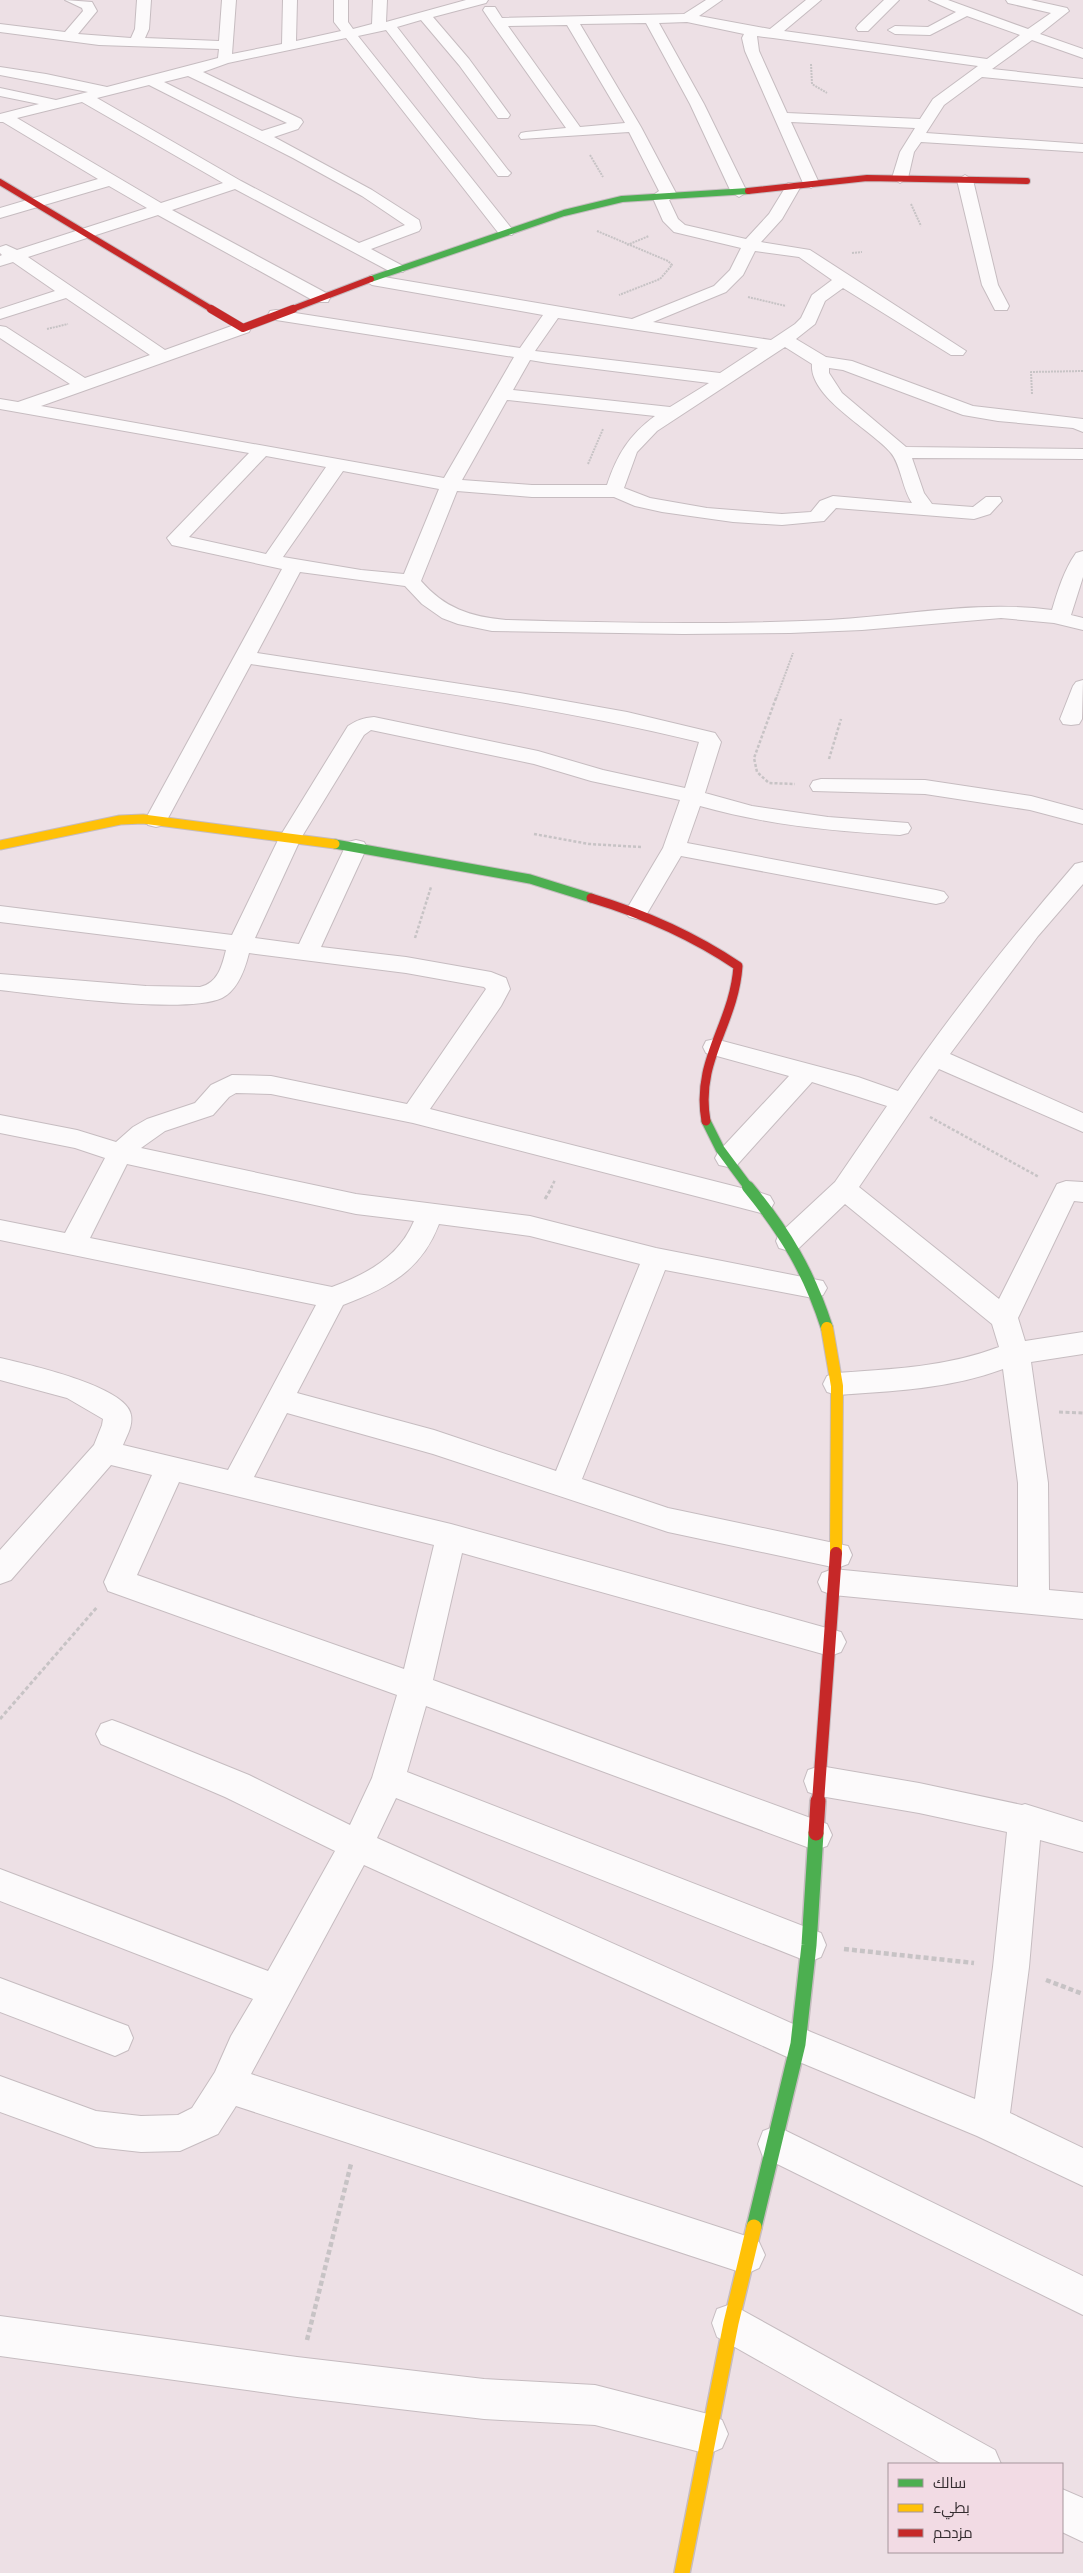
<svg xmlns="http://www.w3.org/2000/svg" width="1083" height="2573" font-family="Karla,Cairo,sans-serif">
<style>
.lines{fill:none;stroke-linecap:round;stroke-linejoin:round}
.street-casing{stroke:#c6bcc0;stroke-width:2}
.fast-far3-casing{stroke:#c6bcc0;stroke-width:8}
.fast-far2-casing{stroke:#c6bcc0;stroke-width:11}
.fast-far1-casing{stroke:#c6bcc0;stroke-width:14}
.fast-casing{stroke:#c6bcc0;stroke-width:18}
.slow-far2-casing{stroke:#c6bcc0;stroke-width:11}
.slow-far1-casing{stroke:#c6bcc0;stroke-width:14}
.slow-casing{stroke:#c6bcc0;stroke-width:18}
.jam-far4-casing{stroke:#c6bcc0;stroke-width:8}
.jam-far3-casing{stroke:#c6bcc0;stroke-width:9}
.jam-far2-casing{stroke:#c6bcc0;stroke-width:11}
.jam-far1-casing{stroke:#c6bcc0;stroke-width:14}
.jam-casing{stroke:#c6bcc0;stroke-width:18}
.path-far3{stroke:#c7c3c5;stroke-width:2;stroke-dasharray:2 1;stroke-linecap:butt}
.path-far2{stroke:#c7c3c5;stroke-width:2.5;stroke-dasharray:3 2;stroke-linecap:butt}
.path-far1{stroke:#c7c3c5;stroke-width:3;stroke-dasharray:4 2.5;stroke-linecap:butt}
.path{stroke:#c7c3c5;stroke-width:4.5;stroke-dasharray:5 3;stroke-linecap:butt}
.street{fill:#fcfafb;fill-rule:evenodd}
.fast-far3{stroke:#4caf50;stroke-width:6}
.fast-far2{stroke:#4caf50;stroke-width:9}
.fast-far1{stroke:#4caf50;stroke-width:12}
.fast{stroke:#4caf50;stroke-width:15}
.slow-far2{stroke:#ffc107;stroke-width:9}
.slow-far1{stroke:#ffc107;stroke-width:12}
.slow{stroke:#ffc107;stroke-width:15}
.jam-far4{stroke:#c62828;stroke-width:6}
.jam-far3{stroke:#c62828;stroke-width:8}
.jam-far2{stroke:#c62828;stroke-width:9}
.jam-far1{stroke:#c62828;stroke-width:12}
.jam{stroke:#c62828;stroke-width:15}
</style>
<rect width="100%" height="100%" fill="#ede0e5"/>
<g class="lines">
<defs>
<path id="street" d="M 65,0 L 92,2 L 97,11 L 78,34 L 131,38 L 135,29 L 137,0 L 151,0 L 149,29 L 145,38 L 219,41 L 222,0 L 236,0 L 232,54 L 282,44 L 283,0 L 297,0 L 296,41 L 341,31 L 334,22 L 334,0 L 348,0 L 348,22 L 353,29 L 372,24 L 373,0 L 387,0 L 386,22 L 466,0 L 488,0 L 486,3 L 433,17 L 469,59 L 510,115 L 508,118 L 498,118 L 459,65 L 421,20 L 397,27 L 508,170 L 511,173 L 508,176 L 498,176 L 386,30 L 358,36 L 512,229 L 514,232 L 512,235 L 500,235 L 346,38 L 228,63 L 203,72 L 301,119 L 303,122 L 298,129 L 274,137 L 372,190 L 419,220 L 421,228 L 419,231 L 371,249 L 403,266 L 405,269 L 403,272 L 391,272 L 235,189 L 172,210 L 328,294 L 330,298 L 328,302 L 316,302 L 158,215 L 28,257 L 165,350 L 237,324 L 249,324 L 251,328 L 249,332 L 41,406 L 444,478 L 514,357 L 276,320 L 268,315 L 270,311 L 276,310 L 520,348 L 543,315 L 372,285 L 364,280 L 372,275 L 632,319 L 714,286 L 730,270 L 741,248 L 674,232 L 663,221 L 652,196 L 659,191 L 629,132 L 521,139 L 519,136 L 521,133 L 526,132 L 566,128 L 491,22 L 483,10 L 485,7 L 495,7 L 502,18 L 684,14 L 706,0 L 722,0 L 699,16 L 770,29 L 806,0 L 821,0 L 784,31 L 987,59 L 1020,35 L 967,16 L 930,35 L 895,34 L 888,30 L 895,26 L 928,27 L 956,12 L 929,0 L 948,0 L 1028,29 L 1051,13 L 1008,3 L 1006,0 L 1031,0 L 1067,8 L 1069,11 L 1040,34 L 1083,49 L 1083,58 L 1032,40 L 992,69 L 1083,79 L 1083,87 L 982,77 L 944,105 L 926,133 L 1083,144 L 1083,152 L 921,142 L 914,152 L 908,178 L 900,183 L 892,178 L 900,152 L 915,128 L 791,122 L 819,183 L 811,188 L 803,183 L 745,51 L 742,38 L 744,34 L 687,22 L 659,23 L 704,104 L 747,192 L 739,197 L 731,192 L 690,104 L 646,23 L 580,24 L 641,127 L 677,195 L 669,200 L 678,219 L 685,225 L 746,239 L 769,214 L 788,183 L 798,183 L 801,186 L 782,219 L 761,242 L 810,250 L 966,351 L 963,355 L 951,355 L 843,288 L 825,301 L 815,324 L 796,339 L 826,357 L 852,361 L 973,406 L 1083,419 L 1083,432 L 1073,428 L 998,421 L 963,415 L 843,370 L 829,368 L 829,373 L 842,393 L 906,447 L 1083,449 L 1083,459 L 912,458 L 924,493 L 932,504 L 973,507 L 986,497 L 1000,497 L 1002,501 L 990,514 L 974,519 L 836,508 L 824,521 L 782,525 L 733,522 L 662,512 L 635,506 L 614,497 L 532,497 L 457,491 L 421,581 C 444,608 471,617 506,620 C 613,623 721,625 829,620 C 903,616 977,600 1052,610 C 1058,590 1064,570 1076,553 L 1083,551 L 1083,577 L 1071,615 L 1083,618 L 1083,630 L 1054,623 L 1001,618 L 862,630 L 790,633 L 683,634 L 492,631 L 458,624 L 442,618 L 422,604 L 405,586 L 300,572 L 257,653 L 520,693 L 627,712 L 715,733 L 721,742 L 705,793 L 752,806 L 828,817 L 908,823 L 911,828 L 908,833 L 900,835 C 830,831 768,825 700,806 L 687,843 L 936,890 L 944,892 L 948,897 L 944,902 L 936,904 L 681,856 L 645,917 L 637,919 L 629,917 L 625,912 L 663,848 L 680,800 L 591,781 L 534,764 L 371,730 L 364,735 L 301,838 L 255,938 L 299,944 L 345,847 L 348,842 L 356,840 L 364,842 L 367,847 L 321,947 L 406,957 L 491,972 L 506,978 L 510,989 L 501,1006 L 430,1109 L 761,1193 L 770,1196 L 774,1203 L 770,1210 L 761,1213 L 413,1123 L 271,1094 L 236,1093 L 229,1097 L 213,1115 L 165,1131 L 141,1148 L 356,1194 L 530,1216 L 656,1248 L 823,1281 L 827,1288 L 823,1295 L 813,1298 L 665,1270 L 582,1479 L 668,1508 L 848,1546 L 852,1555 L 848,1564 L 837,1568 L 668,1532 L 433,1454 L 287,1413 L 254,1477 L 451,1524 L 841,1632 L 846,1642 L 841,1652 L 830,1656 L 462,1553 L 433,1680 L 827,1824 L 832,1835 L 827,1846 L 815,1850 L 426,1706 L 407,1772 L 821,1933 L 826,1945 L 821,1957 L 809,1962 L 396,1798 L 377,1838 L 811,2032 L 975,2099 L 993,1967 L 1007,1832 L 919,1813 L 820,1796 L 808,1792 L 804,1781 L 808,1770 L 820,1766 L 919,1783 L 1022,1805 L 1025,1804 L 1083,1822 L 1083,1852 L 1040,1840 L 1029,1967 L 1010,2113 L 1083,2148 L 1083,2186 L 977,2136 L 785,2056 L 364,1865 L 251,2074 L 746,2236 L 759,2242 L 765,2255 L 759,2268 L 746,2274 L 236,2106 L 218,2134 L 180,2151 L 141,2152 L 96,2147 L 0,2112 L 0,2076 L 96,2111 L 141,2116 L 178,2115 L 192,2108 L 215,2072 L 231,2036 L 253,1999 L 0,1901 L 0,1869 L 268,1971 L 335,1851 L 225,1797 L 101,1744 L 96,1734 L 101,1724 L 112,1720 L 123,1724 L 249,1775 L 350,1825 L 372,1778 L 397,1695 L 108,1591 L 104,1582 L 152,1475 L 111,1465 L 11,1580 L 0,1584 L 0,1550 L 94,1445 L 102,1425 L 103,1419 L 67,1398 L 0,1380 L 0,1358 C 26,1364 127,1386 131,1415 C 133,1426 127,1435 123,1445 L 228,1470 L 316,1305 L 0,1240 L 0,1220 L 65,1233 L 105,1158 L 75,1148 L 0,1133 L 0,1115 L 77,1130 L 116,1142 L 133,1127 L 147,1119 L 195,1103 L 211,1085 L 232,1075 L 271,1076 L 407,1104 L 486,989 L 484,987 L 406,973 L 249,953 C 245,969 238,990 222,998 C 185,1015 46,995 0,990 L 0,974 L 146,986 L 200,987 C 218,983 222,966 226,950 L 0,922 L 0,906 L 232,935 L 279,838 L 348,726 C 357,720 363,718 374,717 L 538,751 L 603,770 L 685,788 L 699,742 C 552,706 401,687 251,664 L 167,820 L 164,825 L 156,827 L 148,825 L 145,820 L 282,569 L 172,545 L 167,538 L 249,453 L 0,409 L 0,399 L 18,402 L 70,384 L 0,338 L 0,326 L 6,327 L 85,378 L 150,355 L 66,298 L 0,319 L 0,309 L 55,291 L 13,262 L 0,266 L 0,256 L 2,255 L 0,253 L 0,247 L 6,245 L 17,250 L 147,208 L 109,186 L 0,218 L 0,208 L 98,179 L 3,122 L 0,122 L 0,114 L 39,104 L 0,96 L 0,88 L 56,100 L 88,92 L 0,75 L 0,67 L 46,74 L 107,87 L 218,58 L 219,49 L 99,45 L 0,32 L 0,24 L 65,32 L 83,11 L 82,8 ZM 567,25 L 625,123 L 580,127 L 508,26 ZM 757,36 L 773,38 L 978,66 L 933,99 L 920,119 L 787,113 L 759,51 ZM 188,76 L 287,123 L 262,131 L 164,82 ZM 149,85 L 293,158 L 362,196 L 405,225 L 359,243 L 241,181 L 97,98 ZM 82,102 L 223,183 L 161,203 L 17,118 ZM 755,251 L 799,257 L 832,280 L 812,295 L 801,318 L 795,324 L 771,340 L 653,322 L 726,292 L 743,275 ZM 558,318 L 758,348 L 720,373 L 535,351 ZM 785,347 L 812,364 C 809,398 872,430 891,453 C 901,465 902,488 912,503 L 833,496 L 820,501 L 811,512 L 782,514 L 707,508 L 650,498 L 624,488 L 637,452 L 657,431 ZM 530,360 L 548,363 L 709,383 L 670,407 L 513,390 ZM 507,400 L 655,416 C 629,435 617,455 607,485 L 532,485 L 462,480 ZM 266,456 L 326,467 L 266,554 L 189,537 ZM 343,471 L 439,489 L 404,574 L 361,570 L 283,557 ZM 127,1164 L 356,1214 L 414,1221 C 399,1257 367,1274 332,1287 L 90,1238 ZM 439,1224 L 530,1236 L 640,1264 L 556,1471 L 434,1430 L 297,1393 L 343,1305 C 388,1288 421,1271 439,1224 ZM 179,1482 L 434,1545 L 404,1669 L 137,1575 Z
M 884,0 L 899,0 L 868,31 L 858,31 L 856,28 L 858,25 Z
M 965,175 L 973,180 L 998,285 L 1009,306 L 1007,310 L 995,310 L 982,285 L 957,180 Z
M 1083,680 L 1082,719 L 1079,724 L 1071,725 L 1063,724 L 1060,719 L 1073,686 L 1076,682 Z
M 821,779 L 925,780 L 1031,796 L 1083,810 L 1083,824 L 1030,810 L 925,794 L 813,791 L 810,786 L 813,781 Z
M 1083,862 L 1083,884 L 1038,936 L 950,1054 L 1083,1113 L 1083,1132 L 939,1069 L 859,1187 L 999,1299 L 1057,1184 L 1066,1181 L 1083,1182 L 1083,1202 L 1074,1201 L 1018,1318 L 1025,1341 L 1083,1332 L 1083,1354 L 1031,1362 L 1048,1483 L 1049,1590 L 1083,1593 L 1083,1619 L 833,1595 L 822,1591 L 818,1582 L 822,1573 L 833,1569 L 1018,1587 L 1018,1483 L 1003,1369 C 949,1389 894,1391 837,1395 L 827,1392 L 823,1384 L 827,1376 L 837,1373 C 893,1369 946,1367 999,1347 L 992,1324 L 845,1204 L 799,1248 L 789,1251 L 779,1248 L 776,1241 L 779,1234 L 835,1182 L 887,1106 L 812,1082 L 737,1165 L 728,1167 L 719,1165 L 715,1158 L 719,1151 L 789,1076 L 706,1053 L 703,1047 L 706,1041 L 715,1039 L 858,1077 L 898,1091 C 952,1012 1012,937 1075,864 Z
M 0,1978 L 128,2026 L 133,2038 L 128,2050 L 115,2056 L 0,2012 Z
M 776,2126 L 1083,2276 L 1083,2315 L 763,2157 L 758,2144 L 763,2131 Z
M 731,2304 L 995,2450 L 1001,2464 L 942,2464 L 717,2337 L 712,2323 L 717,2309 Z
M 0,2316 L 297,2357 L 484,2379 L 595,2385 L 708,2414 L 722,2420 L 728,2434 L 722,2448 L 708,2454 L 595,2425 L 484,2419 L 297,2397 L 0,2356 Z
M 1062,2489 L 1083,2498 L 1083,2542 L 1062,2532 Z"/>
<path id="fast-far3" d="M 371,279 L 564,213 L 622,199 L 748,191"/>
<path id="fast-far2" d="M 335,844 L 530,879 L 591,898
M 706,1121 L 720,1149 L 749,1188"/>
<path id="fast-far1" d="M 748,1187 C 785,1232 809,1272 827,1328"/>
<path id="fast" d="M 754,2227 L 798,2044 L 809,1945 L 816,1833"/>
<path id="slow-far2" d="M 0,845 L 120,820 L 143,819 L 335,844"/>
<path id="slow-far1" d="M 827,1328 L 837,1386 L 836,1553"/>
<path id="slow" d="M 682,2573 L 731,2323 L 754,2227"/>
<path id="jam-far4" d="M 0,182 L 213,310
M 748,191 L 867,178 L 1027,181
M 290,310 L 371,279"/>
<path id="jam-far3" d="M 211,309 L 243,328 L 293,309"/>
<path id="jam-far2" d="M 591,898 C 644,914 692,935 738,966 C 734,1025 695,1060 706,1121"/>
<path id="jam-far1" d="M 818,1802 L 836,1553"/>
<path id="jam" d="M 816,1833 L 818,1801"/>
</defs>
<use href="#street" class="street-casing"/>
<use href="#fast-far3" class="fast-far3-casing"/>
<use href="#fast-far2" class="fast-far2-casing"/>
<use href="#fast-far1" class="fast-far1-casing"/>
<use href="#fast" class="fast-casing"/>
<use href="#slow-far2" class="slow-far2-casing"/>
<use href="#slow-far1" class="slow-far1-casing"/>
<use href="#slow" class="slow-casing"/>
<use href="#jam-far4" class="jam-far4-casing"/>
<use href="#jam-far3" class="jam-far3-casing"/>
<use href="#jam-far2" class="jam-far2-casing"/>
<use href="#jam-far1" class="jam-far1-casing"/>
<use href="#jam" class="jam-casing"/>
<path class="path-far3" d="M 811,64 L 812,84 L 827,93
M 590,155 L 603,177
M 911,204 L 921,226
M 597,231 L 668,261 L 672,265 L 660,279 L 619,295
M 627,245 L 649,236
M 852,253 L 862,252
M 748,297 L 786,306
M 47,329 L 68,324
M 1032,394 L 1031,372 L 1083,371
M 588,464 L 603,429
M 776,699 L 793,653"/>
<path class="path-far2" d="M 776,698 L 754,758 L 757,772 L 769,783 L 795,784
M 829,759 L 841,719
M 534,834 L 589,844 L 641,847
M 415,938 L 431,887
M 930,1117 L 1039,1177
M 551,1188 L 555,1180"/>
<path class="path-far1" d="M 545,1199 L 552,1187
M 1059,1412 L 1083,1413
M 0,1719 L 98,1606"/>
<path class="path" d="M 844,1949 L 974,1963
M 1046,1980 L 1083,1994
M 307,2340 L 351,2164"/>
<use href="#street" class="street"/>
<use href="#fast-far3" class="fast-far3"/>
<use href="#fast-far2" class="fast-far2"/>
<use href="#fast-far1" class="fast-far1"/>
<use href="#fast" class="fast"/>
<use href="#slow-far2" class="slow-far2"/>
<use href="#slow-far1" class="slow-far1"/>
<use href="#slow" class="slow"/>
<use href="#jam-far4" class="jam-far4"/>
<use href="#jam-far3" class="jam-far3"/>
<use href="#jam-far2" class="jam-far2"/>
<use href="#jam-far1" class="jam-far1"/>
<use href="#jam" class="jam"/>
</g>
<rect x="888" y="2463" width="175" height="90" fill="#f2dbe4" stroke="#a6959c"/>
<rect x="898" y="2479" width="25" height="8" fill="#4caf50" stroke="#a6959c"/>
<text x="933" y="2488" font-size="15" fill="#352d30">سالك</text>
<rect x="898" y="2504" width="25" height="8" fill="#ffc107" stroke="#a6959c"/>
<text x="933" y="2513" font-size="15" fill="#352d30">بطيء</text>
<rect x="898" y="2529" width="25" height="8" fill="#c62828" stroke="#a6959c"/>
<text x="933" y="2538" font-size="15" fill="#352d30">مزدحم</text>
</svg>
